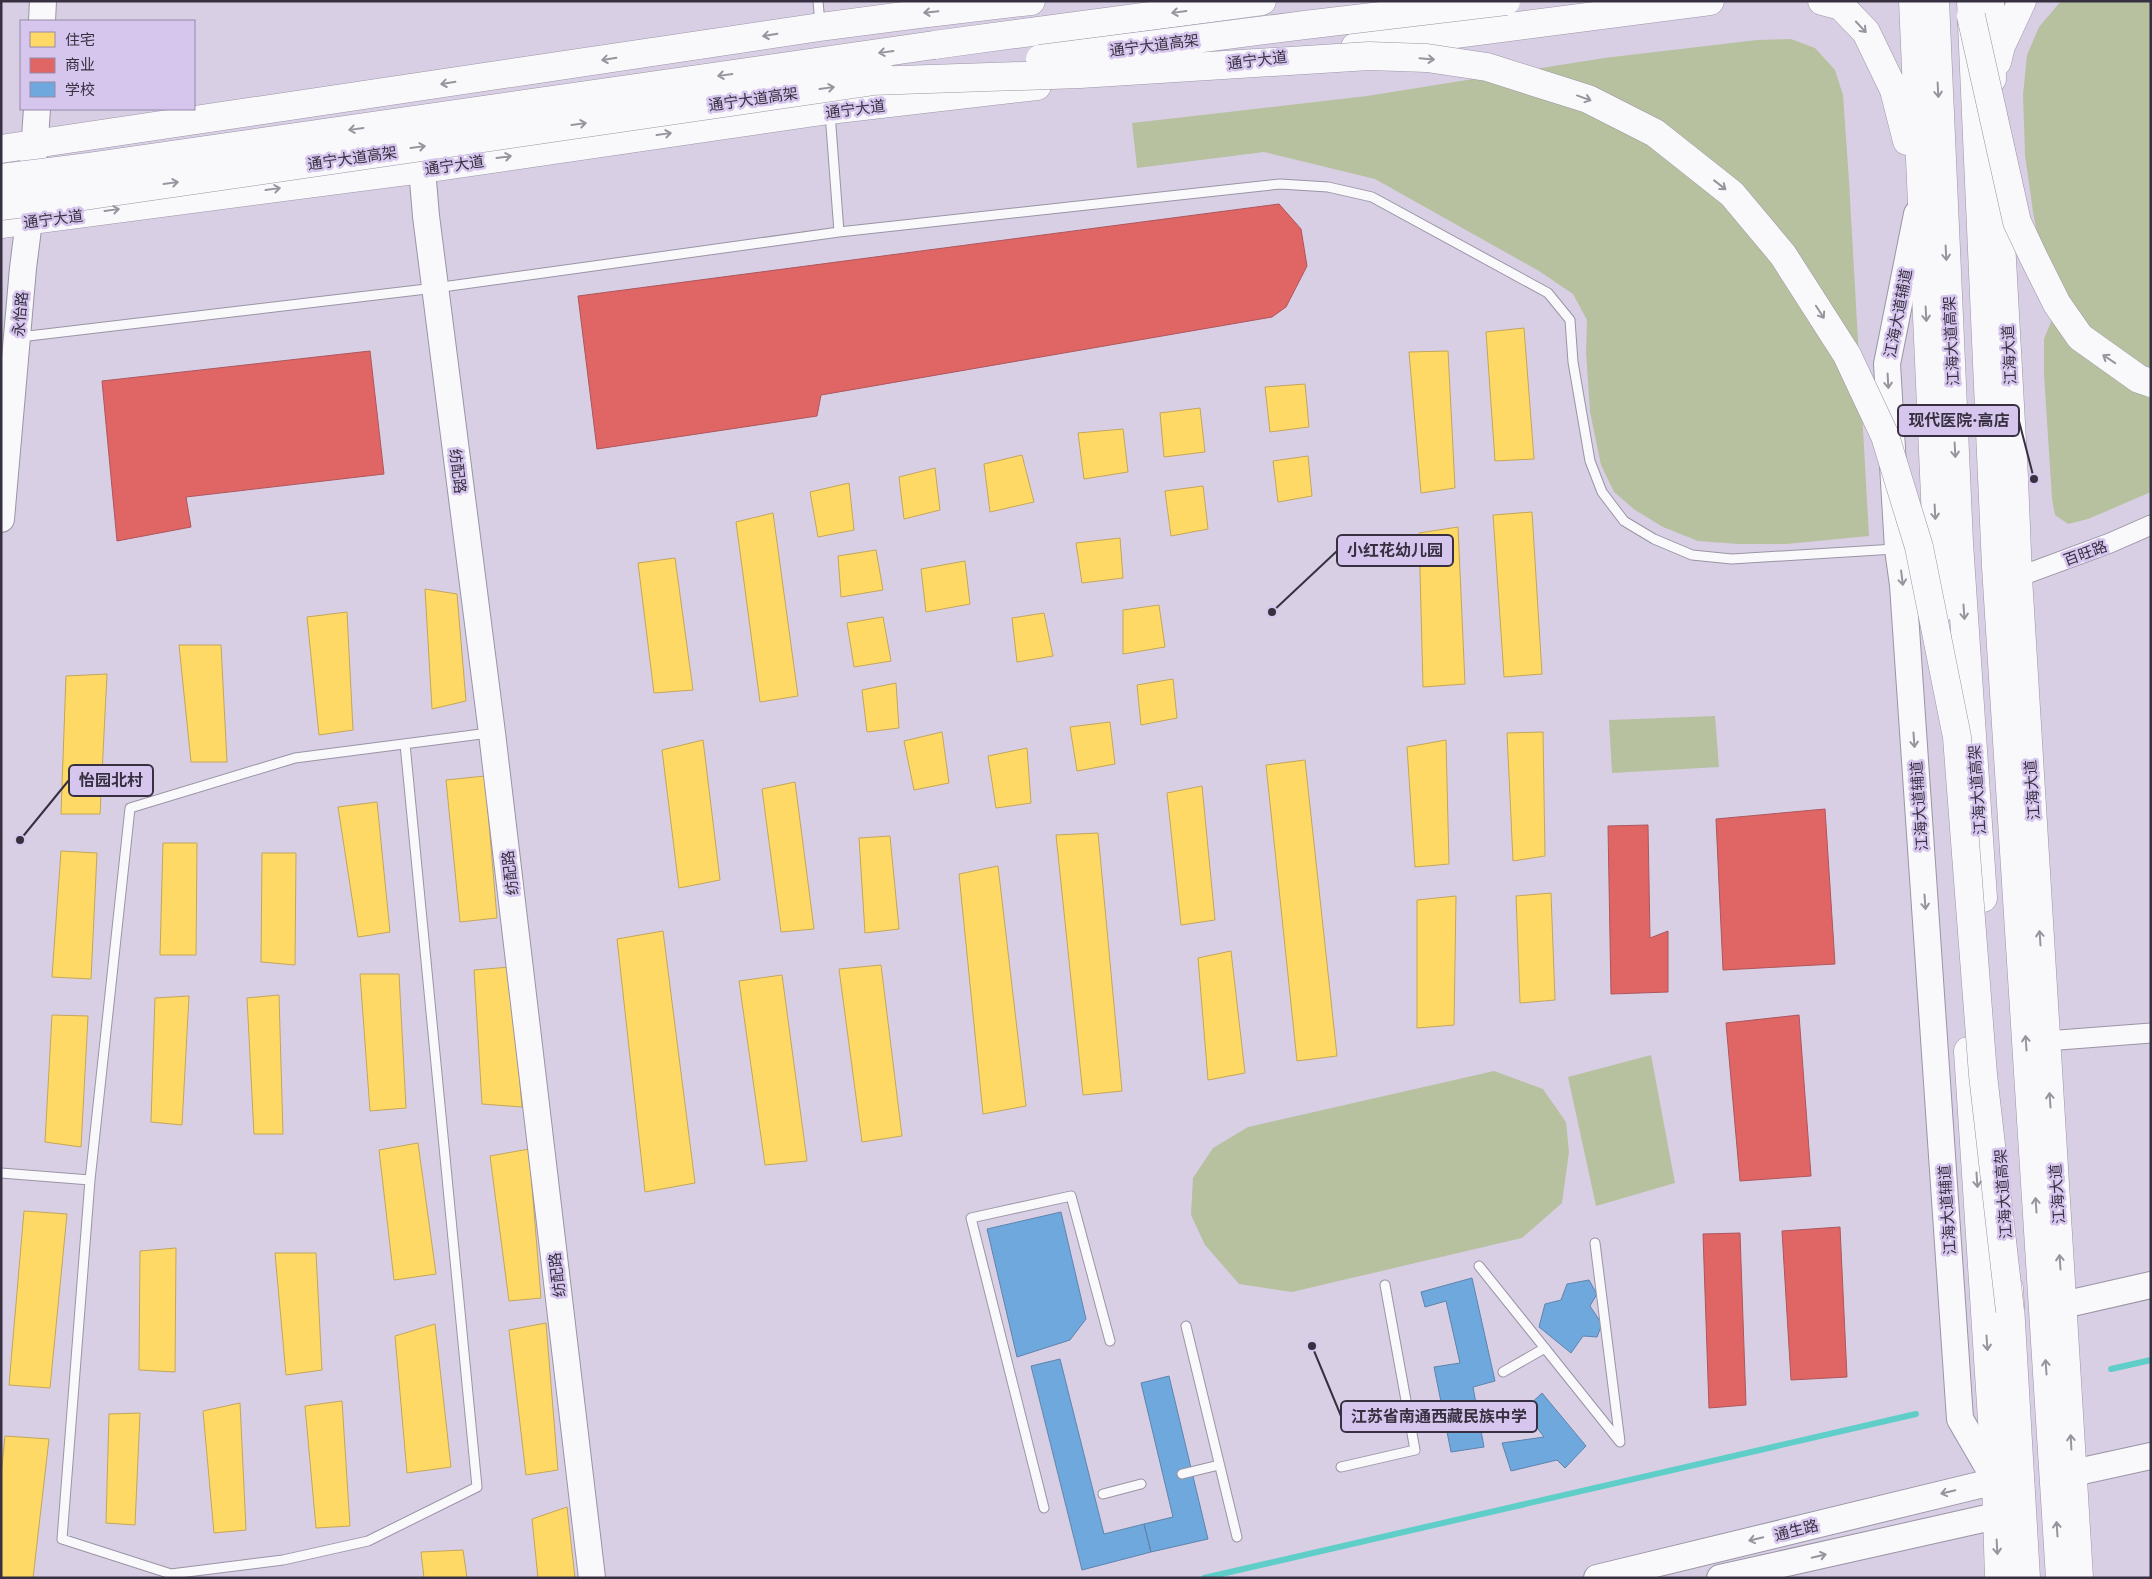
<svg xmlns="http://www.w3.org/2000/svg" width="2152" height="1579" font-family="Literata,'Noto Sans SC',serif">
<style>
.green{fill:#b7c19f}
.homes{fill:#ffd966;stroke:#c3a65b}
.shops{fill:#e06666;stroke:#ad565b}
.schools{fill:#6fa8dc;stroke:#5e84ad}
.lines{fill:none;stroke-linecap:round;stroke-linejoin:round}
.stream{stroke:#5fcec8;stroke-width:6}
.lane-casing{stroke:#9a94a5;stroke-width:11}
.street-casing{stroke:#9a94a5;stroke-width:21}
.secondary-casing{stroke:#9a94a5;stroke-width:28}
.primary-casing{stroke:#9a94a5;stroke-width:29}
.highway-casing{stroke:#9a94a5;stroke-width:29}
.lane{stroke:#f9f8fb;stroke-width:9}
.street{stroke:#f9f8fb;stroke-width:19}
.secondary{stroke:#f9f8fb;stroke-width:26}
.primary{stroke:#f9f8fb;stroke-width:28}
.highway{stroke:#f9f8fb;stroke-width:28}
.highway-bridge-casing{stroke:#9a94a5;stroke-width:29;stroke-linecap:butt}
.highway-bridge{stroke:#f9f8fb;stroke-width:28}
.oneway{stroke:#98949e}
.labels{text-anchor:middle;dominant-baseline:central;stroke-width:5;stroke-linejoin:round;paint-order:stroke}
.street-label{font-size:15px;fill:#373040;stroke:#d6c6ee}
.leader{fill:none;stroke:#373040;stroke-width:2}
.callout-dot{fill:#373040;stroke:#d6c6ee;stroke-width:2}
.callout{fill:#d6c6ee;stroke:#373040;stroke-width:2}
.callout-label{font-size:16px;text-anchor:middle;font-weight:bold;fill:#373040}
</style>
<rect width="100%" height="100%" fill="#d8cfe5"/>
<path class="green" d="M 2061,1 L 2151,1 L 2151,492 L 2088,519 L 2068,524 L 2055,515 L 2052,499 L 2044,374 L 2044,339 L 2053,317 L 2033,212 L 2025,155 L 2023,95 L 2027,55 L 2039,27 Z
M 1791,39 L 1815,48 L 1835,70 L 1843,95 L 1849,181 L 1869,536 L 1786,544 L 1739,544 L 1698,541 L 1663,527 L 1635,510 L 1614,492 L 1601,465 L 1590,412 L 1586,352 L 1587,320 L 1573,294 L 1539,271 L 1375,179 L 1264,152 L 1137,168 L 1132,123 L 1367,96 L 1604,58 L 1757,40 Z
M 1715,716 L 1719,767 L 1612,773 L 1609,720 Z
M 1651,1055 L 1675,1183 L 1596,1206 L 1568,1077 Z
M 1494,1071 L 1543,1089 L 1566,1122 L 1569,1152 L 1562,1203 L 1522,1238 L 1292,1292 L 1239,1284 L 1205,1245 L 1191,1215 L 1193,1178 L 1213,1148 L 1248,1127 Z"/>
<path class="homes" d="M 1524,328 L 1534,459 L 1495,461 L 1486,332 Z
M 1448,351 L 1455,488 L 1421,493 L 1409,352 Z
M 1305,384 L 1309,427 L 1270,432 L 1265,387 Z
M 1200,408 L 1205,452 L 1164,457 L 1160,413 Z
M 1123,429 L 1128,472 L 1084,479 L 1078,433 Z
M 1022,455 L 1034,502 L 990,512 L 984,464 Z
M 1308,456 L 1312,496 L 1278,502 L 1273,461 Z
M 935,468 L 940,510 L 904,519 L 899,477 Z
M 849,483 L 854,530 L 818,537 L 810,492 Z
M 1203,486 L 1208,529 L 1171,536 L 1165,491 Z
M 1532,512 L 1542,674 L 1504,677 L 1493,515 Z
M 773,513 L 798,696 L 760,702 L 736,522 Z
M 1458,527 L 1465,684 L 1423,687 L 1419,533 Z
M 1120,538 L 1123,578 L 1082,583 L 1076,543 Z
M 876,550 L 883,590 L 841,597 L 838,556 Z
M 675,558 L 693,690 L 654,693 L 638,563 Z
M 965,561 L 970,604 L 926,612 L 921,569 Z
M 425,589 L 457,594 L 466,701 L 432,709 Z
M 1159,605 L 1165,647 L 1123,654 L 1123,610 Z
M 347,612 L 353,730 L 319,735 L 307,617 Z
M 1044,613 L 1053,656 L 1017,662 L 1012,618 Z
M 883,617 L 891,661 L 854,667 L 847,623 Z
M 179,645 L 221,645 L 227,762 L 191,762 Z
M 107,674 L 100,814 L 61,814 L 66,676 Z
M 1173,679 L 1177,718 L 1141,725 L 1137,685 Z
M 896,683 L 899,728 L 867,732 L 862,690 Z
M 1110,722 L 1115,764 L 1077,771 L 1070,727 Z
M 942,732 L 949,783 L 914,790 L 904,741 Z
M 1543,732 L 1545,856 L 1513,861 L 1507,733 Z
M 703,740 L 720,880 L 679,888 L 662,750 Z
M 1446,740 L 1449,864 L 1415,867 L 1407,747 Z
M 1027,748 L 1031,803 L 996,808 L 988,756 Z
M 1305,760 L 1337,1056 L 1297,1061 L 1266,765 Z
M 485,776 L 497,918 L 460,922 L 446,780 Z
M 795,782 L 814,929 L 781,932 L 762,789 Z
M 1202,786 L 1215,920 L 1181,925 L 1167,793 Z
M 377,802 L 390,932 L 358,937 L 338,807 Z
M 1098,833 L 1122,1091 L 1083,1095 L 1056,835 Z
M 890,836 L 899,929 L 865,933 L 859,838 Z
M 163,843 L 197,843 L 196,955 L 160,955 Z
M 61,851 L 97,853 L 91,979 L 52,977 Z
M 262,853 L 296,853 L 295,965 L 261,962 Z
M 998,866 L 1026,1106 L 983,1114 L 959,874 Z
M 1551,893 L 1555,1000 L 1520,1003 L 1516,896 Z
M 1456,896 L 1454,1025 L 1417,1028 L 1417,900 Z
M 663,931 L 695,1183 L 645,1192 L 617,939 Z
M 1231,951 L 1245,1073 L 1208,1080 L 1198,958 Z
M 881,965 L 902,1136 L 862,1142 L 839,969 Z
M 510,967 L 522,1107 L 482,1104 L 474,970 Z
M 360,974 L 399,974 L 406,1108 L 370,1111 Z
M 782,975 L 807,1161 L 765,1165 L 739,981 Z
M 279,995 L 283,1134 L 254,1134 L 247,998 Z
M 189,996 L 182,1125 L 151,1122 L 155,998 Z
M 52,1015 L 88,1016 L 81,1147 L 45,1142 Z
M 418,1143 L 436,1274 L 394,1280 L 379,1150 Z
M 529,1149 L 541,1298 L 509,1301 L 490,1156 Z
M 24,1211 L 67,1214 L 50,1388 L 9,1385 Z
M 176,1248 L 175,1372 L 139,1370 L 140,1251 Z
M 275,1253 L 316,1253 L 322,1370 L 286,1375 Z
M 546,1323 L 558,1470 L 526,1475 L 509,1330 Z
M 435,1324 L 451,1467 L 407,1473 L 395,1336 Z
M 342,1401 L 350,1526 L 316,1528 L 305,1406 Z
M 240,1403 L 246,1530 L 214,1533 L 203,1411 Z
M 140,1413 L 135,1525 L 106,1523 L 109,1414 Z
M 5,1436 L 49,1439 L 33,1578 L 1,1578 L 1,1476 Z
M 567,1507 L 575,1578 L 538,1578 L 532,1519 Z
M 463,1550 L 467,1578 L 424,1578 L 421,1552 Z"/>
<path class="shops" d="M 1279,204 L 1301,229 L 1307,266 L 1286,307 L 1272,317 L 821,395 L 817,416 L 597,449 L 578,296 Z
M 370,351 L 384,474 L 186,497 L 191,527 L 117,541 L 102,381 Z
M 1825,809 L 1835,964 L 1723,970 L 1716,819 Z
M 1648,825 L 1650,938 L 1668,931 L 1668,992 L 1611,994 L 1608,826 Z
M 1799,1015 L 1811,1176 L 1740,1181 L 1726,1023 Z
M 1840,1227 L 1847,1377 L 1791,1380 L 1782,1231 Z
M 1740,1233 L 1746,1405 L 1709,1408 L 1703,1234 Z"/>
<path class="schools" d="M 1061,1212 L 1086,1319 L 1070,1340 L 1017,1357 L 987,1229 Z
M 1472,1278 L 1495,1381 L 1473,1387 L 1484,1447 L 1451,1452 L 1434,1367 L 1460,1363 L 1446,1301 L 1425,1307 L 1421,1292 Z
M 1589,1280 L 1597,1294 L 1590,1306 L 1602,1324 L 1597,1337 L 1583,1336 L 1571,1353 L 1539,1327 L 1545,1304 L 1561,1300 L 1567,1284 Z
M 1060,1359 L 1104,1534 L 1144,1524 L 1151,1552 L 1082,1570 L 1031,1366 Z
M 1169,1376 L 1208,1539 L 1151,1552 L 1144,1524 L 1173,1517 L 1141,1383 Z
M 1542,1393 L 1586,1446 L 1565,1468 L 1557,1460 L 1511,1471 L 1502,1443 L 1544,1437 L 1524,1410 Z"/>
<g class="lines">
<path class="stream" d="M 2111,1369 L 2151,1360
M 1204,1578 L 1916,1414"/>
<defs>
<path id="lane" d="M 818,1 L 820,24
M 830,113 L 839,232
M 20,337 L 435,288 L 839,232 L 1280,184 L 1328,187 L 1372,197 L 1548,293 L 1570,320 L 1573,362 L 1590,461 L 1602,492 L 1624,521 L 1654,539 L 1692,555 L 1732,559 L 1895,549
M 405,744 L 477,1487 L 368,1541 L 283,1560 L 171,1574 L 62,1539 L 90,1180 L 130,808 L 295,758 L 489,733
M 1,1173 L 90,1180
M 1479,1266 L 1620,1442 L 1595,1243
M 1186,1326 L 1237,1537
M 1503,1372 L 1545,1348
M 1341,1467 L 1415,1450 L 1385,1285
M 1182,1474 L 1219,1465
M 1103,1494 L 1141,1484
M 1044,1508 L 971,1218 L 1071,1196 L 1110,1341"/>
<path id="street" d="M 2018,577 L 2110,543 L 2151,525
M 2046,1041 L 2151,1033"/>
<path id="secondary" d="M 42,21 L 43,1
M 422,169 L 426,216 L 492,733 L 592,1578
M 1,519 L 23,268 L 29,221 L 37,109
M 2063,1305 L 2151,1285
M 2073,1473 L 2151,1456
M 1597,1578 L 1996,1481 L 1960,1419 L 1903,585 L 1898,549 L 1887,364 L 1917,214
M 1720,1578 L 1996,1516"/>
<path id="primary" d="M 1822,1 L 1841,6 L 1866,32 L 1894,90 L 1907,141
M 1913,1 L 1940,609
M 1990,1 L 1992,79
M 1355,47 L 1710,1
M 1997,62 L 2001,46 L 2022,1
M 1,149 L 820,27 L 919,14 L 1031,1
M 1997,169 L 2014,478 L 2018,577 L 2079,1578
M 1,224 L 422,169 L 829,110 L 1037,86
M 1968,1051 L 1996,1481 L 1999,1578"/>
<path id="highway" d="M 1935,1 L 1959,543 L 1983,898
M 1971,1 L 1996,567 L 2060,1578
M 934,45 L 1262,1
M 2009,1288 L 2026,1578"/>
</defs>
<use href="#lane" class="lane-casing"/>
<use href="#street" class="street-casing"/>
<use href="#secondary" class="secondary-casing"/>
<use href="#primary" class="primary-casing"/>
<use href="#highway" class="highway-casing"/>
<use href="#lane" class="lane"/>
<use href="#street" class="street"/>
<use href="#secondary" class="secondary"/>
<use href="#primary" class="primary"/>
<use href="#highway" class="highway"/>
<defs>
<path id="highway-bridge" d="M 1971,16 L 2017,222 L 2034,258 L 2057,304 L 2080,337 L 2139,379 L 2151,383
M 1040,59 L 1305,25 L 1506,1
M 871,81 L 1080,74 L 1369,56 L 1427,58 L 1487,67 L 1588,99 L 1655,133 L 1732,194 L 1783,255 L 1847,355 L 1885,436 L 1919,547 L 1957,737 L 1983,1075 L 2010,1311
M 1,178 L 89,167 L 934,45
M 1,206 L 91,195 L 888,79"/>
</defs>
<use href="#highway-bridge" class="highway-bridge-casing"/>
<use href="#highway-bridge" class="highway-bridge"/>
</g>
<defs><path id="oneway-shaft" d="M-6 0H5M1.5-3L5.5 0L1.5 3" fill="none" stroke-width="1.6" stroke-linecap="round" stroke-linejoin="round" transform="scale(1.25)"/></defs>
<g class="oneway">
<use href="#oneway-shaft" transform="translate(931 12) rotate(174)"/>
<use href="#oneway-shaft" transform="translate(1179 12) rotate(172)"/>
<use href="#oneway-shaft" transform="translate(1861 27) rotate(47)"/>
<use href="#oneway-shaft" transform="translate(770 35) rotate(171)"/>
<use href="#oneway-shaft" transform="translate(886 52) rotate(172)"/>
<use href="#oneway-shaft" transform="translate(609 59) rotate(171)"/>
<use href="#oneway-shaft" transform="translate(1427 59) rotate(5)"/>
<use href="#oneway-shaft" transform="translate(725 75) rotate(172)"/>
<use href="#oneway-shaft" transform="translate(448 83) rotate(171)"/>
<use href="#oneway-shaft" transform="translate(827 88) rotate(-8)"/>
<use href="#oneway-shaft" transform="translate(1938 90) rotate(87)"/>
<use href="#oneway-shaft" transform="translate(1584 98) rotate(20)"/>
<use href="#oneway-shaft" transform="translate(579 124) rotate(-8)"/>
<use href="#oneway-shaft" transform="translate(356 129) rotate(172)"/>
<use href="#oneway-shaft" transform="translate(664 134) rotate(-8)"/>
<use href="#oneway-shaft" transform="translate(418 147) rotate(-8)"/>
<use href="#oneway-shaft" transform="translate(504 157) rotate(-8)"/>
<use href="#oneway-shaft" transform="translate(171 183) rotate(-8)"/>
<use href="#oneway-shaft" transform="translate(1720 185) rotate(38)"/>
<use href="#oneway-shaft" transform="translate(273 189) rotate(-8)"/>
<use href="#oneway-shaft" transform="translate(112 210) rotate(-8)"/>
<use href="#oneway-shaft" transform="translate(1946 253) rotate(87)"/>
<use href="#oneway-shaft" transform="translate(1820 312) rotate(57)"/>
<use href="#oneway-shaft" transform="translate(1926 314) rotate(87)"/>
<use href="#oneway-shaft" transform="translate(2109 359) rotate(-146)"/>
<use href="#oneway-shaft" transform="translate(1888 381) rotate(87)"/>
<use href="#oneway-shaft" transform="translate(1955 450) rotate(87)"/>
<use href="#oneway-shaft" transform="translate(1935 512) rotate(87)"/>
<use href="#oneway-shaft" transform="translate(1902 578) rotate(83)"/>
<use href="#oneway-shaft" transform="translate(1964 612) rotate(86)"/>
<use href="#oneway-shaft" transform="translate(1914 740) rotate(86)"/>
<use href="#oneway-shaft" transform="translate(1925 902) rotate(86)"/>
<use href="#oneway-shaft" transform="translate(2040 938) rotate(-94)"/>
<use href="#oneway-shaft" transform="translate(2026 1043) rotate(-94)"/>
<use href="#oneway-shaft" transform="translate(2050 1100) rotate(-94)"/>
<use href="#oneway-shaft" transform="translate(1977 1180) rotate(86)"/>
<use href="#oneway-shaft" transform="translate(2036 1205) rotate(-94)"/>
<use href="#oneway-shaft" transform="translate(2060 1262) rotate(-94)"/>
<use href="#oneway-shaft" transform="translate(1987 1343) rotate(86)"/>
<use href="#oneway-shaft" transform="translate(2046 1367) rotate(-94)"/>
<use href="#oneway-shaft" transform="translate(2071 1442) rotate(-93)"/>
<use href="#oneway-shaft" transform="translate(1948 1492) rotate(166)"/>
<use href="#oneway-shaft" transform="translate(2057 1529) rotate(-94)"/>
<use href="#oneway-shaft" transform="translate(1756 1539) rotate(166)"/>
<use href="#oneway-shaft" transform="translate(1997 1547) rotate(87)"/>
<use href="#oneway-shaft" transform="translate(1819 1556) rotate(-13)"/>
</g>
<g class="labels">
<g class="street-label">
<text transform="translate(1154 44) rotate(-7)">通宁大道高架</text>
<text transform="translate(1257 59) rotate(-7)">通宁大道</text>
<text transform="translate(753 98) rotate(-8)">通宁大道高架</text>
<text transform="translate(855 108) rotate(-7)">通宁大道</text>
<text transform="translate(352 157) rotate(-8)">通宁大道高架</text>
<text transform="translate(454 164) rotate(-8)">通宁大道</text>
<text transform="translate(53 218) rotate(-7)">通宁大道</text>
<text transform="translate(1897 313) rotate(-79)">江海大道辅道</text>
<text transform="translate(19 314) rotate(-85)">永怡路</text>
<text transform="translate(1950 341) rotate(-93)">江海大道高架</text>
<text transform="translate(2008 355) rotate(-93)">江海大道</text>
<text transform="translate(459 471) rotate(83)">纺配路</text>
<text transform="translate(2085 552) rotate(-20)">百旺路</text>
<text transform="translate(1976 790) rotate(-94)">江海大道高架</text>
<text transform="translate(2031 790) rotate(-94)">江海大道</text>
<text transform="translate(1918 806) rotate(-94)">江海大道辅道</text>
<text transform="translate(509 873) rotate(-97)">纺配路</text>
<text transform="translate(2002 1194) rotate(-94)">江海大道高架</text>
<text transform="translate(2056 1194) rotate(-94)">江海大道</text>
<text transform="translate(1946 1210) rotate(-94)">江海大道辅道</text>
<text transform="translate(556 1275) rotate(-97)">纺配路</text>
<text transform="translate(1796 1529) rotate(-14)">通生路</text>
</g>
</g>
<path class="leader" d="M2034 479L2019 421M1272 612L1337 551M20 840L69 780M1312 1346L1341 1416"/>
<g class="callout-dot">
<circle cx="2034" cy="479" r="5"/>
<circle cx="1272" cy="612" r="5"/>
<circle cx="20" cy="840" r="5"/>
<circle cx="1312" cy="1346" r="5"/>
</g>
<g class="callout">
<rect x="1898" y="405" width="121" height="31" rx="5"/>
<rect x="1337" y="535" width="116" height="31" rx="5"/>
<rect x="69" y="765" width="84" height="31" rx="5"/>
<rect x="1341" y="1401" width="196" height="31" rx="5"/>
</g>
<g class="callout-label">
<text x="1959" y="426">现代医院·高店</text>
<text x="1395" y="556">小红花幼儿园</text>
<text x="111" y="786">怡园北村</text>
<text x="1439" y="1422">江苏省南通西藏民族中学</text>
</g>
<rect width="2152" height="1579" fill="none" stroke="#373040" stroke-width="5"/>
<rect x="20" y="20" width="175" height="90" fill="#d6c6ee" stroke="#968aa8"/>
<rect x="30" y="32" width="25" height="15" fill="#ffd966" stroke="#968aa8"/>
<text x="65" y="45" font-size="15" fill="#373040">住宅</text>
<rect x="30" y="58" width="25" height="15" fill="#e06666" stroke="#968aa8"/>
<text x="65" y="70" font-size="15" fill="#373040">商业</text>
<rect x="30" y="82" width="25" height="15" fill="#6fa8dc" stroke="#968aa8"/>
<text x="65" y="95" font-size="15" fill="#373040">学校</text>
</svg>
